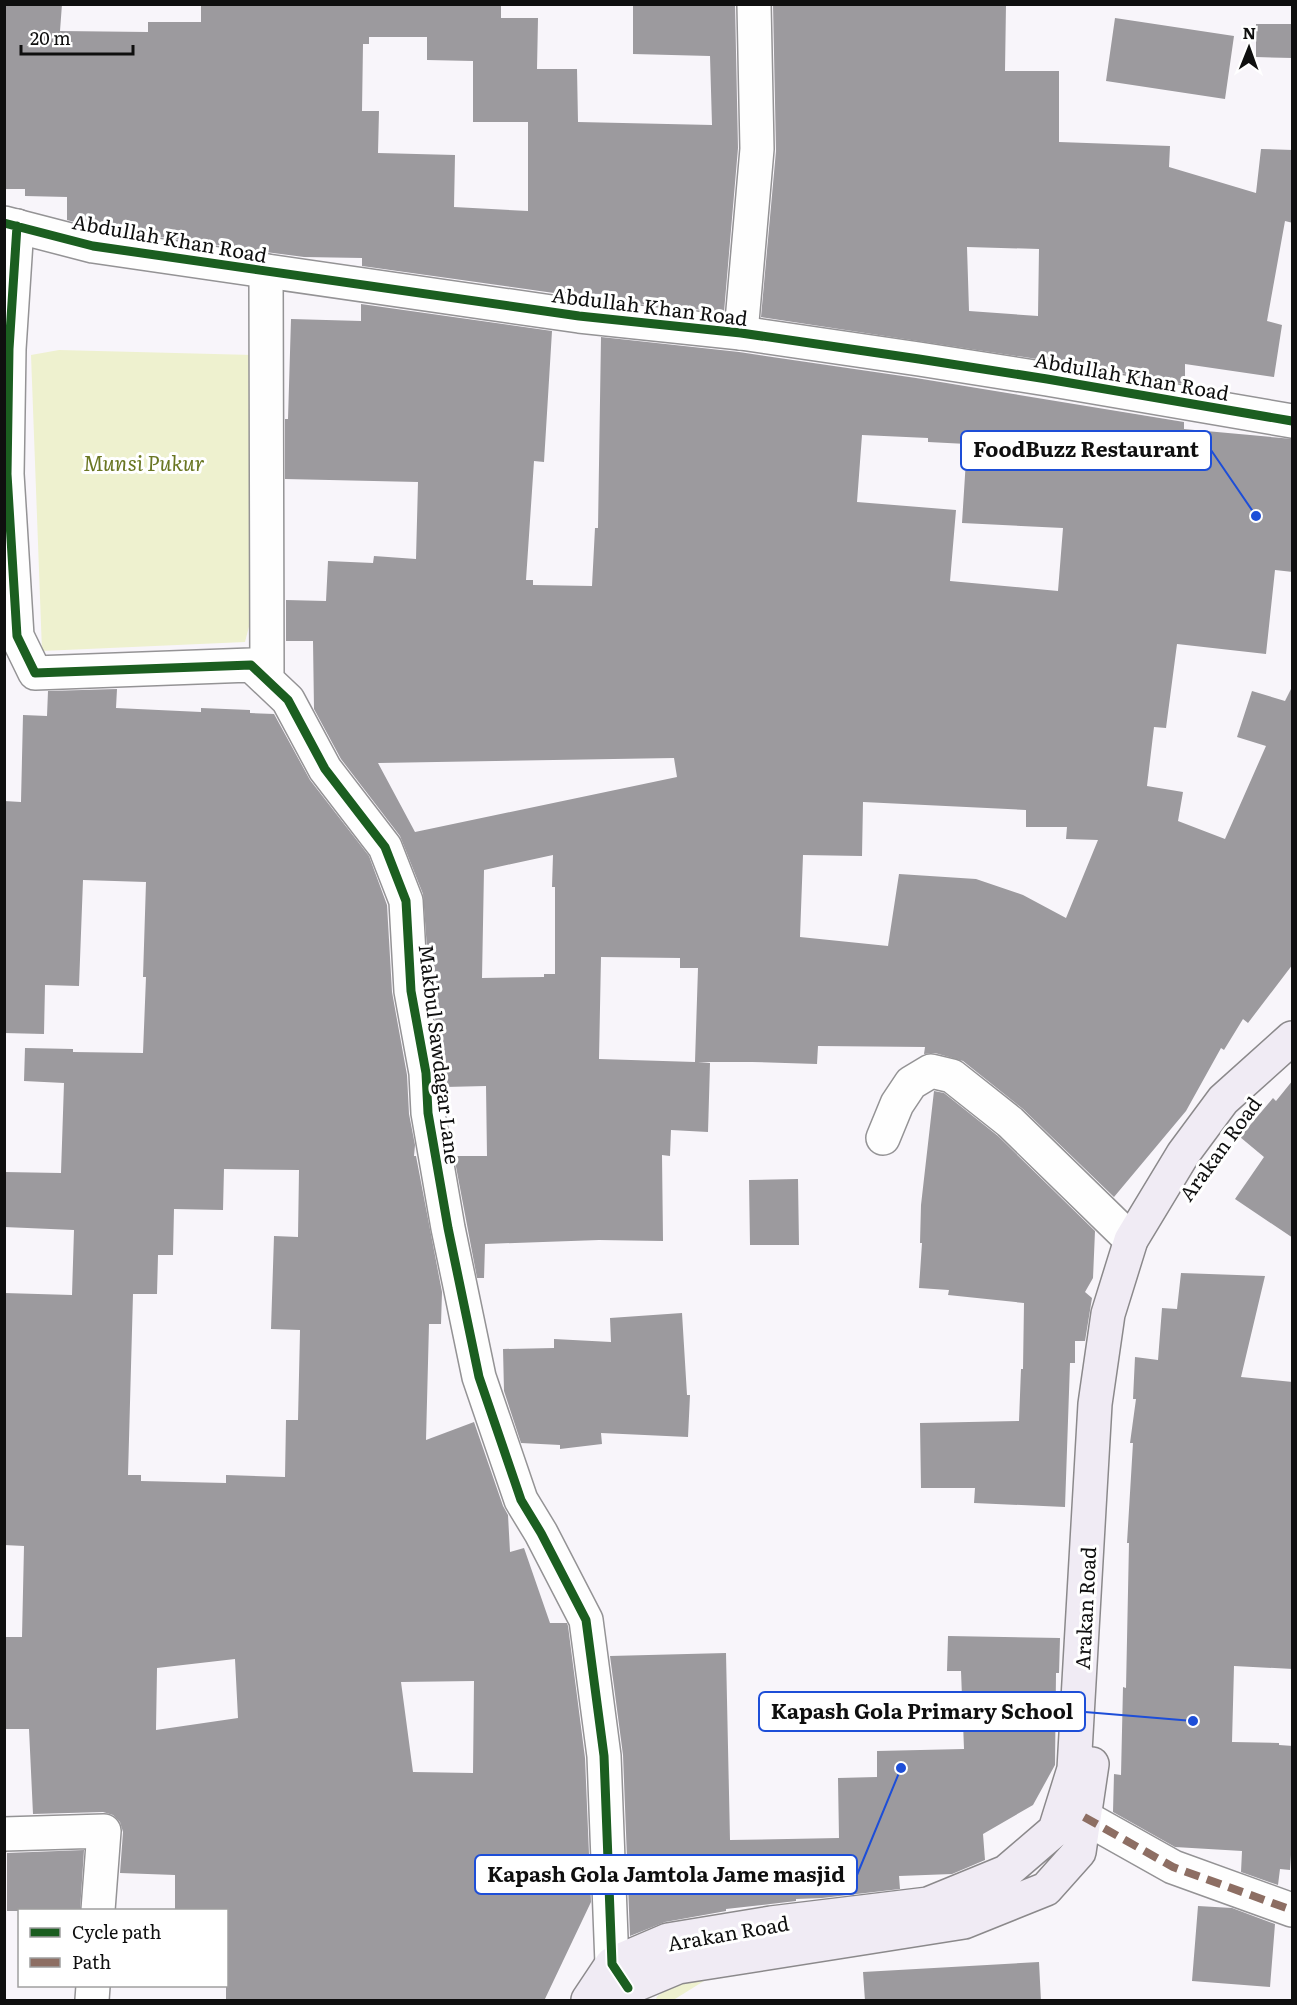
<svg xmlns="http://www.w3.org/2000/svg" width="1297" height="2005" font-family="Literata,serif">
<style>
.water{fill:#eef1cf}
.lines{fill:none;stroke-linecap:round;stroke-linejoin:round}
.stream{stroke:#eef1cf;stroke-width:12}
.building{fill:#9c9a9e;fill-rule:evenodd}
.minor-casing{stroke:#949395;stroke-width:36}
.tertiary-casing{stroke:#949395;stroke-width:36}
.secondary-casing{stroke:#8b898b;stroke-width:36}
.minor{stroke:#fefefe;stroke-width:33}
.tertiary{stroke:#fefefe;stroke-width:33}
.secondary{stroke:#f0ebf4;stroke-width:33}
.quiet{stroke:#8d6e63;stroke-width:8;stroke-dasharray:15 8;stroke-linecap:butt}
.cycleway-casing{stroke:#fff;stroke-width:13}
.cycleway{stroke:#1b5e20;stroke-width:9}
.labels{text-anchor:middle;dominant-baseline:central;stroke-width:6;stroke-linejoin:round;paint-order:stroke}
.street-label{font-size:20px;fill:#0f0f0f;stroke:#fff}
.water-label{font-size:21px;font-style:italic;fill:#6a7723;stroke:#fff}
.leader{fill:none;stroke:#1d4ed8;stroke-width:2}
.callout-dot{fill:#1d4ed8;stroke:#fff;stroke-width:2}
.callout{fill:#fff;stroke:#1d4ed8;stroke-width:2}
.callout-label{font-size:21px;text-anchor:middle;font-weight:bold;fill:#0f0f0f}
</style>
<rect width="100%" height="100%" fill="#f8f5fa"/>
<path class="water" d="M 59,350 L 253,355 L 251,619 L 245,642 L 42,651 L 31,355 Z"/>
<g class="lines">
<path class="stream" d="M 662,2000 L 704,1974"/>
</g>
<path class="building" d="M 4,4 L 62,4 L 60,31 L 148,32 L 148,22 L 201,22 L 201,4 L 501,4 L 501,18 L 538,18 L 537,69 L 577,69 L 578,122 L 712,125 L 710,56 L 633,54 L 633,6 L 735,4 L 738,148 L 724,312 L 602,300 L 602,294 L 554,293 L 362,266 L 362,258 L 304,257 L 243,249 L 243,246 L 225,246 L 125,232 L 125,230 L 97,228 L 67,220 L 67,197 L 25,196 L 25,189 L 4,189 ZM 369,37 L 427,37 L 427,60 L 473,61 L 473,122 L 528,122 L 528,211 L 454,207 L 455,155 L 378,153 L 379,111 L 362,111 L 363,44 L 369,44 Z
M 773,4 L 1006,4 L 1005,71 L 1059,71 L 1059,142 L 1170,146 L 1169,167 L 1256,193 L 1261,149 L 1293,150 L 1293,223 L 1285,221 L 1267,321 L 1282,325 L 1274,377 L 1185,364 L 1185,384 L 1050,361 L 761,317 L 776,151 ZM 967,247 L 1039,249 L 1038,316 L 969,311 Z
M 1115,18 L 1234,36 L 1225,99 L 1106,81 Z
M 1256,24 L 1293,24 L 1293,58 L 1256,57 Z
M 361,304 L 552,331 L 544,462 L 534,461 L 526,580 L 533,580 L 533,585 L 592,586 L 595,528 L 598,528 L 601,337 L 739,352 L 916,378 L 1184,422 L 1184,429 L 1293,439 L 1293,572 L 1275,570 L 1266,654 L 1177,644 L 1166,728 L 1154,727 L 1147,786 L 1183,792 L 1178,821 L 1225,839 L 1266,746 L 1237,737 L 1252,691 L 1285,701 L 1293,685 L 1293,964 L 1248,1023 L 1243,1019 L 1224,1050 L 1221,1048 L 1186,1111 L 1114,1197 L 1023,1109 L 963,1061 L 935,1053 L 924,1054 L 925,1047 L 818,1046 L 817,1064 L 752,1062 L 698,1062 L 710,1063 L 708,1132 L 671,1130 L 670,1156 L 662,1155 L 663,1241 L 599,1240 L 485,1244 L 484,1278 L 477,1278 L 454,1156 L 487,1156 L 486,1086 L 445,1087 L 444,1070 L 430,989 L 423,894 L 400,836 L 341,759 L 314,709 L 313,641 L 286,641 L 286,600 L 326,601 L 328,561 L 373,563 L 374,556 L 416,559 L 418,482 L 285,479 L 285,419 L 288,419 L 291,319 L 361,321 ZM 862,435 L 928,438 L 928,442 L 967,444 L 962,523 L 1063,528 L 1058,591 L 950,581 L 956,510 L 857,502 ZM 674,758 L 677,777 L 415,832 L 378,763 ZM 863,802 L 1026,810 L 1026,827 L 1067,827 L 1066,839 L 1098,840 L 1066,918 L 1023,895 L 976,879 L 899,874 L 888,946 L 800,937 L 803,855 L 862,856 ZM 553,855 L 552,887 L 555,887 L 555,974 L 544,974 L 544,977 L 482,978 L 484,870 ZM 601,957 L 680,958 L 680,968 L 698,968 L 695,1062 L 599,1059 Z
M 117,689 L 116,708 L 201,712 L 201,708 L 250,710 L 250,713 L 274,714 L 310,780 L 369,856 L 387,905 L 392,992 L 407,1075 L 409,1114 L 415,1145 L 414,1156 L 416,1156 L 442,1292 L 441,1324 L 429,1324 L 426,1440 L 474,1422 L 503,1506 L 508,1515 L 510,1552 L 524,1548 L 550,1623 L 567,1623 L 568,1626 L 585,1758 L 591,1902 L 544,2001 L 226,2001 L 226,1911 L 175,1911 L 175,1875 L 120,1873 L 123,1832 L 120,1822 L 113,1815 L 103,1812 L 33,1814 L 29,1729 L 4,1729 L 4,1637 L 22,1637 L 24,1546 L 4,1545 L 4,1293 L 72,1295 L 74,1230 L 4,1227 L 4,1172 L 61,1173 L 64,1083 L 24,1081 L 25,1048 L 73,1049 L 73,1052 L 143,1053 L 146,977 L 143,977 L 146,882 L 83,880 L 79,986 L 45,985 L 44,1034 L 4,1033 L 6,840 L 4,840 L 4,801 L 21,802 L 23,715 L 47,716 L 48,691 ZM 224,1169 L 299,1170 L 298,1237 L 274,1236 L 271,1329 L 300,1330 L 298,1420 L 286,1420 L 285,1477 L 226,1475 L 226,1483 L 141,1481 L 141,1475 L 128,1475 L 133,1294 L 157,1294 L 158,1255 L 173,1255 L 174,1209 L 223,1210 ZM 235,1659 L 238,1718 L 156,1730 L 157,1668 ZM 474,1681 L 473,1773 L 413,1772 L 401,1682 Z
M 1293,1080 L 1293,1238 L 1235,1199 L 1264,1157 L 1240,1137 L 1273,1098 L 1276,1101 Z
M 934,1091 L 944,1093 L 998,1136 L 1095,1231 L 1093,1278 L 1085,1292 L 1092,1298 L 1085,1341 L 1075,1341 L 1075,1363 L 1070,1363 L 1065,1507 L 974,1503 L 975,1488 L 921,1488 L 920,1423 L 1019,1421 L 1021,1369 L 1023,1369 L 1024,1303 L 948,1295 L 949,1290 L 919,1288 L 922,1243 L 920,1243 L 921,1205 Z
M 798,1179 L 799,1245 L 750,1245 L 749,1180 Z
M 1181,1273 L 1265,1276 L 1241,1377 L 1293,1382 L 1293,1669 L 1234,1666 L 1232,1742 L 1279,1743 L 1279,1745 L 1293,1746 L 1293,1824 L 1290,1870 L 1280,1869 L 1278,1885 L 1241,1872 L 1242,1851 L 1175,1847 L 1113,1812 L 1114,1774 L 1121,1775 L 1123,1687 L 1126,1688 L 1129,1543 L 1127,1543 L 1133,1443 L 1130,1443 L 1136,1399 L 1133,1399 L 1135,1357 L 1158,1360 L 1162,1308 L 1177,1309 Z
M 682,1313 L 687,1395 L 690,1395 L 688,1437 L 601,1433 L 602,1444 L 560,1449 L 560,1445 L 521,1443 L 504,1391 L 503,1349 L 554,1348 L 554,1339 L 611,1342 L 610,1318 Z
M 948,1636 L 1060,1638 L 1059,1673 L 1056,1673 L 1055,1765 L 1033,1805 L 983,1834 L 985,1860 L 952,1874 L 899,1876 L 900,1889 L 822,1898 L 796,1899 L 796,1901 L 726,1909 L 726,1911 L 665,1922 L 630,1936 L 623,1755 L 610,1656 L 726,1653 L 730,1840 L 839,1838 L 838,1778 L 877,1777 L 877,1751 L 964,1749 L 961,1671 L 947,1671 Z
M 84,1850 L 80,1911 L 7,1911 L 7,1853 Z
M 1198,1906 L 1232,1908 L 1275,1924 L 1270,1987 L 1192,1981 Z
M 1039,1962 L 1041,2001 L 865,2001 L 863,1972 Z"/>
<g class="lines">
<defs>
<path id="minor" d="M 17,226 L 9,349 L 7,474 L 17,636 L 35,673 L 251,665 L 288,700 L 325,769 L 385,847 L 406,901 L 411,991 L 426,1073 L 428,1113 L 448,1228 L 479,1377 L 521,1500 L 541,1533 L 586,1620 L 604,1756 L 612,1964 L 627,1985
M 266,271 L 267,679
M 741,333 L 757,149 L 754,4
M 883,1138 L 897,1104 L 911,1083 L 931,1071 L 952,1076 L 1010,1122 L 1131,1240
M 1084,1817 L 1173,1867 L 1292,1910
M 4,1834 L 104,1831 L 98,1910
M 92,2000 L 93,1986"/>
<path id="tertiary" d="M 4,223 L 93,246 L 579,316 L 741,333 L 919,359 L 1047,379 L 1292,421"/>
<path id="secondary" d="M 588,2000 L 612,1964 L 668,1940 L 771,1923 L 928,1904 L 1006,1872 L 1055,1830 L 1074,1769 L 1095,1404 L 1108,1314 L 1131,1240 L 1183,1154 L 1223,1100 L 1292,1038
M 621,2000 L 628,1988 L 678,1967 L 964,1922 L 1046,1889 L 1079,1852 L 1092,1764"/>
</defs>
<use href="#minor" class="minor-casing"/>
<use href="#tertiary" class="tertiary-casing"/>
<use href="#secondary" class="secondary-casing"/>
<use href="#minor" class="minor"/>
<use href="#tertiary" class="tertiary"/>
<use href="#secondary" class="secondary"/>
<path class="quiet" d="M 1084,1817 L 1173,1867 L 1292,1910"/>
<defs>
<path id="cycleway" d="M 4,223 L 93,246 L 579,316 L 741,333 L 919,359 L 1047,379 L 1292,421
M 17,226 L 9,349 L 7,474 L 17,636 L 35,673 L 251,665 L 288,700 L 325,769 L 385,847 L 406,901 L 411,991 L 426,1073 L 428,1113 L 448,1228 L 479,1377 L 521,1500 L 541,1533 L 586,1620 L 604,1756 L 612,1964 L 628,1988"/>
</defs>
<use href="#cycleway" class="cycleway-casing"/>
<use href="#cycleway" class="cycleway"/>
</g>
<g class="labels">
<g class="street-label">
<text transform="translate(170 237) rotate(10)">Abdullah Khan Road</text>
<text transform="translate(650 305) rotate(7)">Abdullah Khan Road</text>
<text transform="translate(1132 375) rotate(10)">Abdullah Khan Road</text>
<text transform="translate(441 1054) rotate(83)">Makbul Sawdagar Lane</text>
<text transform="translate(1219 1148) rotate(-54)">Arakan Road</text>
<text transform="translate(1084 1608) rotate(-87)">Arakan Road</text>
<text transform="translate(728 1932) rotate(-10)">Arakan Road</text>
</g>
<g class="water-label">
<text x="144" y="461">Munsi Pukur</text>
</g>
</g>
<path class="leader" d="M1256 516L1211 450M1193 1721L1085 1712M901 1768L857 1875"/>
<g class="callout-dot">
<circle cx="1256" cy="516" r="6"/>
<circle cx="1193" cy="1721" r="6"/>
<circle cx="901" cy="1768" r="6"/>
</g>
<g class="callout">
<rect x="961" y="431" width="250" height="39" rx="6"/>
<rect x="759" y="1692" width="326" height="39" rx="6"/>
<rect x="475" y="1855" width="382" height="39" rx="6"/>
</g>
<g class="callout-label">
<text x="1086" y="457">FoodBuzz Restaurant</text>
<text x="922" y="1719">Kapash Gola Primary School</text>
<text x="666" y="1882">Kapash Gola Jamtola Jame masjid</text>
</g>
<rect width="1297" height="2005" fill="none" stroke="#0f0f0f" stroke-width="12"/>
<rect x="18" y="1909" width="210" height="78" fill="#ffffff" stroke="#9f9f9f" stroke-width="1.5"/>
<rect x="30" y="1928" width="30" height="9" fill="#1b5e20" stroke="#9f9f9f" stroke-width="1.5"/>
<text x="72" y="1939" font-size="18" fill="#0f0f0f">Cycle path</text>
<rect x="30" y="1958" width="30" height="9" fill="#8d6e63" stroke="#9f9f9f" stroke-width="1.5"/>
<text x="72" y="1969" font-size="18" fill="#0f0f0f">Path</text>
<g transform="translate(1249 48) rotate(1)" stroke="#ffffff" stroke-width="4.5" paint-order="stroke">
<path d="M0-4.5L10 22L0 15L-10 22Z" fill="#0f0f0f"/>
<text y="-9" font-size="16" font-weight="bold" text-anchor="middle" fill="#0f0f0f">N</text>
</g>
<path d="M21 45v9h112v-9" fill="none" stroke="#0f0f0f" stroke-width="3"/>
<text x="30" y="45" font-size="18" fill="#0f0f0f" stroke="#ffffff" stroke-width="4.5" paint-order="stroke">20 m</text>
</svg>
